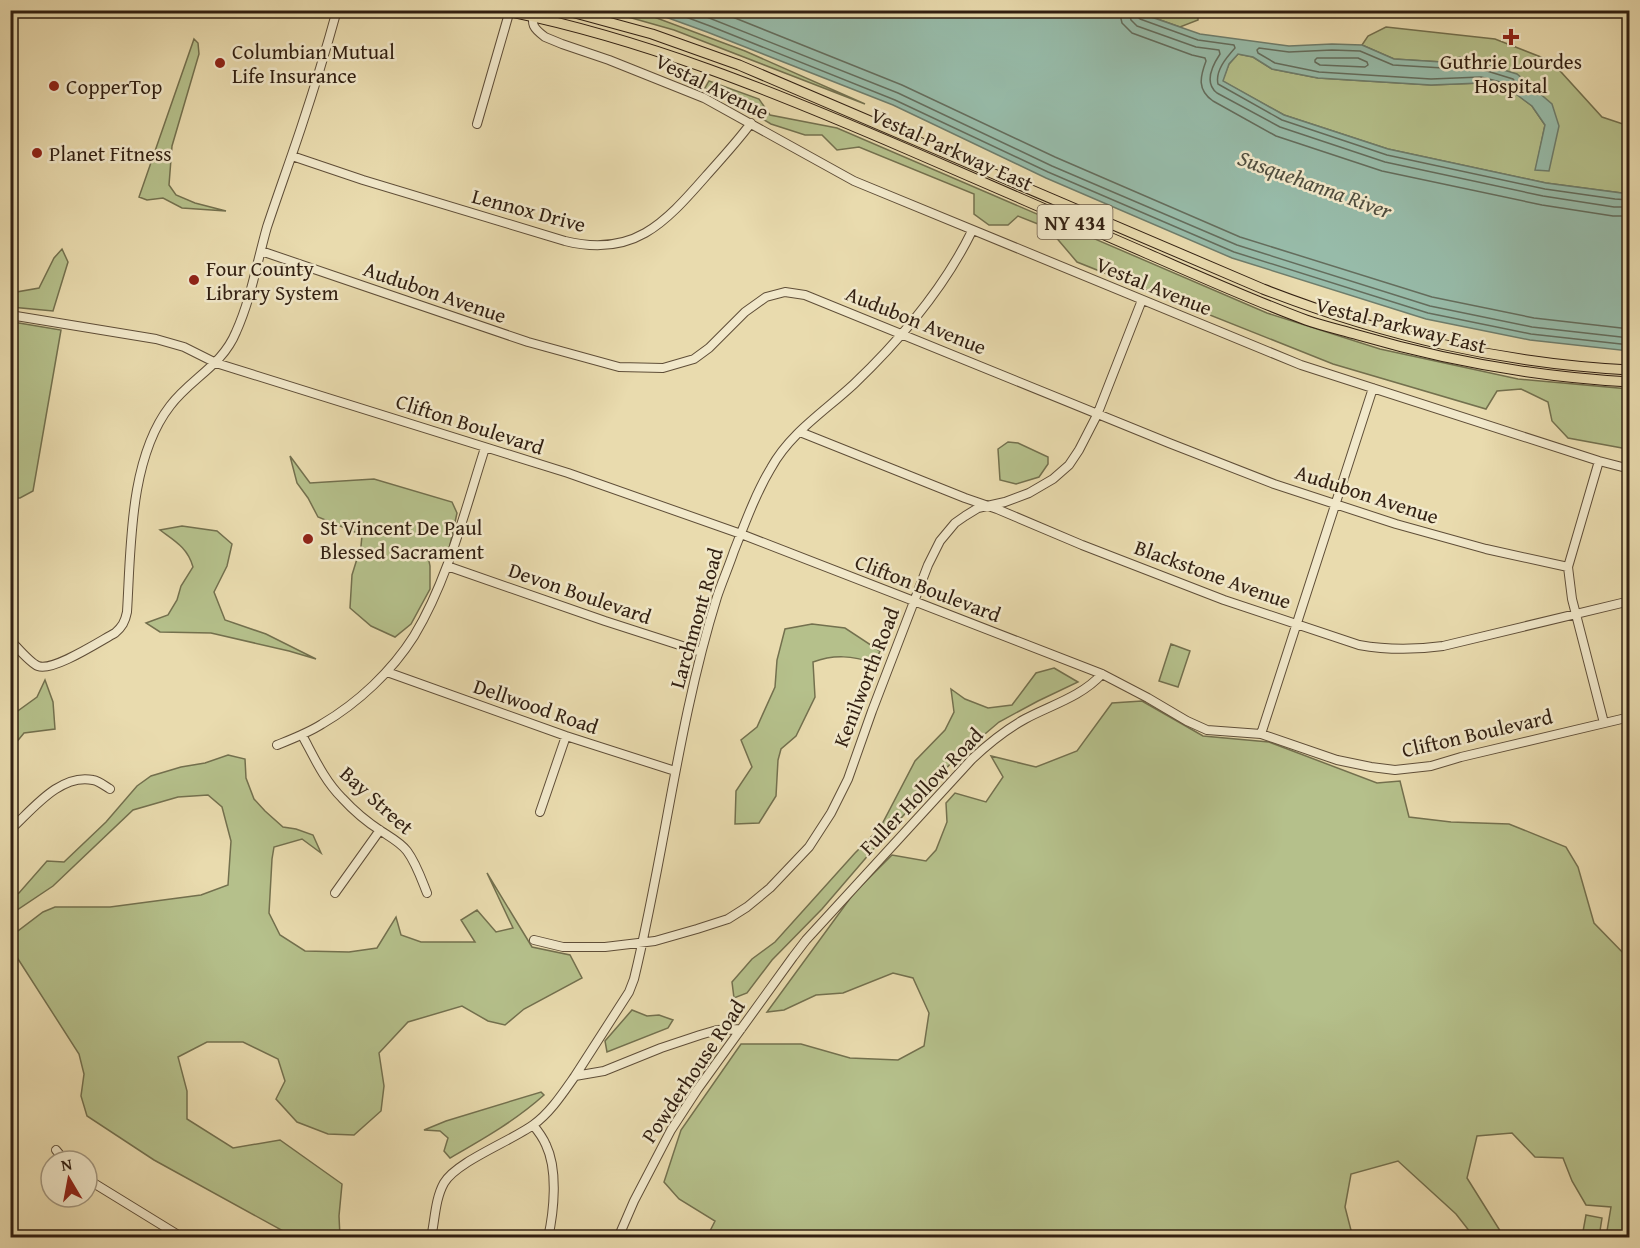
<svg xmlns="http://www.w3.org/2000/svg" width="1640" height="1248" font-family="'Gentium Book Plus',serif">
<style>
.green{fill:#b5c08b;stroke:#73704e;stroke-width:1.5}
.water{fill:#97bba9;stroke:#6e7d6c;stroke-width:1.5}
.lines{fill:none;stroke-linecap:round;stroke-linejoin:round}
.shore{stroke:#646d5d;stroke-width:1.5}
.minor-casing{stroke:#5f4e38;stroke-width:10}
.major-casing{stroke:#311f11;stroke-width:11}
.minor{stroke:#f1e8ca;stroke-width:8}
.major{stroke:#e9dbae;stroke-width:9}
.poi-dot{fill:#8f2418;stroke:#f1e8ca;stroke-width:2}
.labels{text-anchor:middle;dominant-baseline:central;stroke-width:5;stroke-linejoin:round;paint-order:stroke}
.shield{fill:#f1e8ca;stroke:#6b5b48;stroke-width:1.5}
.shield-label{font-size:20px;font-weight:bold;fill:#311f11}
.poi-label{font-size:21px;fill:#311f11;stroke:#f1e8ca;text-anchor:start}
.street-label{font-size:21px;fill:#311f11;stroke:#f1e8ca}
.water-label{font-size:22px;font-style:italic;fill:#504e3f;stroke:#f1e8ca}
</style>
<rect width="100%" height="100%" fill="#e9dbae"/>
<filter id="stains"><feTurbulence type="fractalNoise" baseFrequency=".00333" numOctaves="4"/><feColorMatrix values="0 0 0 0 .2 0 0 0 0 .09 0 0 0 0 .02 0 0 0 .5 -.17"/></filter>
<radialGradient id="worn" r=".72"><stop offset=".6" stop-color="#630" stop-opacity="0"/><stop offset="1" stop-color="#630" stop-opacity=".3"/></radialGradient>
<path class="green" d="M 607,11 L 638,11 L 745,51 L 865,104 L 674,30 Z
M 1135,11 L 1198,11 L 1198,20 L 1180,27 Z
M 1386,27 L 1495,39 L 1551,61 L 1602,117 L 1629,126 L 1629,194 L 1546,183 L 1388,149 L 1284,115 L 1222,81 L 1229,64 L 1238,54 L 1253,57 L 1272,69 L 1318,78 L 1431,85 L 1480,83 L 1513,91 L 1532,106 L 1545,125 L 1536,169 L 1551,104 L 1461,57 L 1442,62 L 1394,59 L 1362,45 L 1368,36 Z
M 194,39 L 198,43 L 199,54 L 172,146 L 169,185 L 176,195 L 195,203 L 226,211 L 182,208 L 163,198 L 147,200 L 139,197 Z
M 709,81 L 759,99 L 770,115 L 837,128 L 1267,313 L 1380,349 L 1518,379 L 1629,389 L 1629,452 L 1622,448 L 1568,438 L 1552,421 L 1548,402 L 1521,389 L 1497,391 L 1486,409 L 1333,364 L 1077,262 L 1048,228 L 1018,216 L 1008,225 L 989,225 L 974,214 L 974,194 L 859,147 L 837,150 L 822,135 L 805,135 L 771,124 L 730,100 L 705,88 Z
M 62,249 L 68,262 L 53,311 L 11,307 L 11,293 L 39,288 L 54,258 Z
M 13,322 L 61,330 L 33,491 L 20,498 L 10,498 L 10,323 Z
M 1008,442 L 1018,443 L 1048,457 L 1048,464 L 1039,477 L 1016,484 L 1000,480 L 998,449 Z
M 290,456 L 310,483 L 374,479 L 452,502 L 457,513 L 448,554 L 428,556 L 430,566 L 430,589 L 411,624 L 395,637 L 371,626 L 350,608 L 352,575 L 361,546 L 362,535 L 318,517 L 308,498 L 297,483 Z
M 182,526 L 217,531 L 232,544 L 227,566 L 214,592 L 225,620 L 266,634 L 316,659 L 289,651 L 211,633 L 160,632 L 146,623 L 168,615 L 177,600 L 181,586 L 193,567 C 188,548 175,541 160,530 Z
M 812,624 L 845,628 L 880,651 L 875,663 C 852,656 835,654 813,662 L 815,697 L 796,736 L 781,749 L 778,760 L 776,796 L 759,823 L 735,824 L 736,791 L 752,767 L 741,740 L 757,727 L 775,687 L 777,660 L 785,629 Z
M 1171,644 L 1190,651 L 1178,687 L 1159,681 Z
M 1054,668 L 1078,682 L 1038,701 L 999,722 L 952,762 L 883,838 L 822,909 L 772,960 L 747,993 L 734,998 L 732,982 L 752,959 L 775,942 L 855,853 L 880,828 L 915,761 L 945,730 L 954,712 L 951,689 L 965,699 L 988,708 L 1012,705 L 1036,673 Z
M 45,680 L 53,702 L 55,729 L 24,733 L 11,749 L 11,719 L 15,713 L 37,697 Z
M 1142,701 L 1203,736 L 1269,742 L 1377,783 L 1400,781 L 1409,817 L 1451,822 L 1509,824 L 1566,847 L 1578,867 L 1594,923 L 1629,959 L 1629,1237 L 1606,1237 L 1611,1207 L 1586,1205 L 1572,1181 L 1563,1158 L 1535,1157 L 1512,1133 L 1477,1136 L 1467,1178 L 1504,1237 L 1474,1237 L 1456,1214 L 1398,1161 L 1351,1174 L 1345,1207 L 1353,1238 L 707,1237 L 715,1221 L 679,1199 L 664,1182 L 681,1130 L 741,1044 L 801,1044 L 850,1058 L 898,1060 L 924,1046 L 929,1013 L 913,978 L 893,973 L 843,993 L 816,995 L 784,1010 L 767,1012 L 854,893 L 892,855 L 926,861 L 936,850 L 947,822 L 946,803 L 955,793 L 986,802 L 1003,777 L 991,756 L 1036,767 L 1077,751 L 1112,703 Z
M 228,755 L 245,759 L 246,778 L 254,799 L 265,811 L 283,827 L 296,829 L 313,835 L 321,853 L 302,839 L 274,847 L 272,859 L 269,913 L 280,935 L 305,951 L 349,952 L 377,948 L 396,917 L 401,935 L 421,942 L 475,942 L 461,920 L 477,910 L 496,932 L 513,928 L 487,873 L 532,947 L 570,955 L 582,978 L 524,1009 L 505,1025 L 488,1021 L 462,1006 L 408,1022 L 379,1053 L 384,1086 L 381,1111 L 354,1135 L 328,1134 L 297,1122 L 276,1099 L 285,1081 L 278,1059 L 243,1042 L 207,1042 L 178,1057 L 187,1091 L 187,1119 L 233,1148 L 280,1140 L 342,1184 L 339,1216 L 340,1237 L 294,1237 L 154,1160 L 87,1116 L 81,1096 L 84,1074 L 79,1054 L 11,948 L 14,934 L 43,912 L 55,907 L 110,907 L 201,895 L 228,885 L 231,841 L 222,807 L 208,795 L 178,797 L 133,810 L 53,886 L 11,914 L 11,898 L 19,893 L 47,861 L 64,862 L 106,822 L 137,786 L 151,776 L 181,767 L 205,763 Z
M 632,1010 L 647,1016 L 659,1015 L 673,1020 L 668,1028 L 607,1052 L 605,1041 Z
M 541,1092 L 544,1095 C 515,1121 483,1139 450,1158 L 444,1151 L 448,1138 L 440,1131 L 424,1130 L 446,1121 Z
M 1586,1215 L 1602,1218 L 1599,1237 L 1582,1237 Z"/>
<path class="water" d="M 649,11 L 1134,11 L 1200,34 L 1289,46 L 1332,44 L 1362,45 L 1394,59 L 1442,62 L 1461,57 L 1517,74 L 1552,104 L 1559,126 L 1549,171 L 1535,170 L 1545,125 L 1532,106 L 1513,92 L 1481,83 L 1431,85 L 1318,78 L 1272,69 L 1253,57 L 1238,54 L 1229,64 L 1223,81 L 1284,115 L 1388,149 L 1546,183 L 1629,194 L 1629,351 L 1530,340 L 1426,319 L 1232,258 L 1046,178 L 893,105 L 707,32 Z"/>
<g class="lines">
<path class="shore" d="M 667,10 L 710,26 L 895,100 L 1048,172 L 1234,252 L 1428,313 L 1531,334 L 1630,345
M 689,10 L 898,93 L 1052,166 L 1237,245 L 1430,306 L 1532,327 L 1630,338
M 715,10 L 902,85 L 1055,157 L 1240,237 L 1432,297 L 1534,318 L 1630,329
M 1119,10 L 1122,23 L 1132,33 L 1192,55 L 1205,58 L 1206,61 C 1200,77 1197,90 1213,101 L 1276,136 L 1382,171 L 1542,205 L 1613,216 L 1630,216
M 1128,10 L 1131,20 L 1137,26 L 1196,47 L 1219,50 L 1220,54 C 1212,66 1204,83 1217,93 L 1280,127 L 1385,162 L 1543,196 L 1614,207 L 1630,207
M 1136,10 L 1136,15 L 1140,19 L 1198,40 L 1234,45 L 1235,48 C 1226,58 1215,71 1218,84 L 1282,120 L 1387,155 L 1545,189 L 1615,199 L 1630,200
M 1259,48 L 1289,52 L 1332,50 L 1360,51 L 1393,65 L 1443,68 L 1461,63 L 1513,79 L 1516,83 L 1512,85 L 1481,77 L 1431,79 L 1319,72 L 1275,63 L 1258,53 L 1257,50 Z
M 1317,58 L 1358,58 L 1367,62 L 1368,65 L 1365,67 L 1320,65 L 1315,62 L 1315,60 Z"/>
<defs>
<path id="minor" d="M 534,10 C 531,25 533,28 545,37 L 562,44 L 609,60 L 704,98 L 854,181 L 1301,365 L 1599,461 L 1630,469
M 477,124 L 510,10
M 292,156 L 363,180 L 565,241 C 633,258 664,224 706,176 C 721,159 737,142 751,123
M 261,251 L 528,342 L 619,367 L 663,368 L 694,359 L 709,348 L 745,312 L 766,297 L 785,292 L 805,295 L 1169,443 L 1274,484 L 1396,524 L 1486,549 L 1568,567
M 10,315 L 156,339 L 184,347 L 216,363 L 568,473 L 741,534 L 1102,674 L 1148,698 L 1187,721 L 1207,730 L 1261,734 L 1337,760 L 1371,767 L 1395,770 L 1431,766 L 1461,757 L 1630,717
M 800,432 L 965,498 L 997,509 L 1082,545 L 1224,600 L 1359,645 C 1387,650 1414,650 1443,646 L 1630,601
M 1599,461 L 1568,567 L 1572,599 L 1604,723
M 447,566 L 605,621 L 701,652
M 10,640 C 17,647 30,663 38,666 C 53,672 100,641 115,633 C 122,627 125,622 127,612 C 131,548 129,459 170,406 C 191,378 222,366 236,332 C 251,299 257,262 267,227 C 278,194 290,161 301,128 C 314,89 326,50 337,10
M 387,672 L 566,736 L 675,771
M 1261,734 L 1373,388
M 302,735 C 314,757 324,780 342,798 C 353,810 367,822 381,831 C 390,837 400,842 407,851 C 416,863 421,878 427,893
M 277,745 C 292,739 308,733 322,724 C 358,703 392,671 414,636 C 448,580 465,510 485,448
M 540,812 L 566,736
M 10,830 C 32,810 60,773 93,780 C 99,781 105,786 110,789
M 335,893 L 380,830
M 534,940 L 563,947 L 605,947 L 655,941 L 697,929 L 728,919 L 747,907 L 770,888 L 809,847 L 831,813 L 848,779 L 872,711 L 928,565 L 940,541 L 955,523 L 965,516 L 978,508 L 1005,502 L 1029,493 L 1053,479 L 1069,465 L 1079,450 L 1097,415 L 1142,300
M 575,1076 L 629,992 L 634,979 C 665,852 678,722 717,597 C 722,582 729,566 734,551 C 745,523 756,493 771,468 C 790,433 825,411 854,384 C 899,341 944,288 972,231
M 533,1125 C 538,1131 543,1138 546,1145 C 558,1170 554,1211 548,1238
M 56,1150 L 65,1161
M 87,1179 L 183,1238
M 431,1238 C 435,1220 435,1199 444,1183 C 456,1162 511,1141 533,1125 C 550,1113 563,1093 575,1076 L 604,1071 L 661,1048 L 700,1035 L 717,1030 L 741,1029
M 618,1238 L 634,1201 L 671,1130 L 697,1090 L 793,957 L 806,940 L 972,759 C 988,744 1005,730 1025,719 C 1051,705 1081,697 1102,674"/>
<path id="major" d="M 501,10 C 643,38 777,93 909,150 C 988,184 1067,219 1146,253 C 1199,276 1252,300 1306,320 C 1323,326 1341,330 1358,335 C 1447,361 1537,377 1630,382
M 564,10 L 652,34 L 739,65 L 1263,289 C 1384,336 1500,363 1630,370"/>
</defs>
<use href="#minor" class="minor-casing"/>
<use href="#major" class="major-casing"/>
<use href="#minor" class="minor"/>
<use href="#major" class="major"/>
</g>
<g class="poi-dot">
<path d="M1508 28h6v6h6v6h-6v6h-6v-6h-6v-6h6z"/>
<circle cx="220" cy="63" r="6"/>
<circle cx="54" cy="86" r="6"/>
<circle cx="37" cy="153" r="6"/>
<circle cx="194" cy="280" r="6"/>
<circle cx="308" cy="539" r="6"/>
</g>
<g class="labels">
<rect class="shield" x="1037.5" y="205" width="75" height="34" rx="4.5"/>
<g class="shield-label">
<text x="1075" y="222">NY 434</text>
</g>
<g class="poi-label">
<text x="232" y="51">Columbian Mutual<tspan x="232" dy="24">Life Insurance</tspan></text>
<text x="1511" y="61" text-anchor="middle">Guthrie Lourdes<tspan x="1511" dy="24">Hospital</tspan></text>
<text x="66" y="86">CopperTop</text>
<text x="49" y="153">Planet Fitness</text>
<text x="206" y="268">Four County<tspan x="206" dy="24">Library System</tspan></text>
<text x="320" y="527">St Vincent De Paul<tspan x="320" dy="24">Blessed Sacrament</tspan></text>
</g>
<g class="street-label">
<text transform="translate(712 86) rotate(26)">Vestal Avenue</text>
<text transform="translate(952 149) rotate(24)">Vestal Parkway East</text>
<text transform="translate(529 210) rotate(15)">Lennox Drive</text>
<text transform="translate(1154 286) rotate(22)">Vestal Avenue</text>
<text transform="translate(435 292) rotate(19)">Audubon Avenue</text>
<text transform="translate(916 320) rotate(22)">Audubon Avenue</text>
<text transform="translate(1401 325) rotate(14)">Vestal Parkway East</text>
<text transform="translate(470 424) rotate(18)">Clifton Boulevard</text>
<text transform="translate(1367 494) rotate(18)">Audubon Avenue</text>
<text transform="translate(1213 574) rotate(20)">Blackstone Avenue</text>
<text transform="translate(928 588) rotate(21)">Clifton Boulevard</text>
<text transform="translate(580 593) rotate(19)">Devon Boulevard</text>
<text transform="translate(696 618) rotate(-74)">Larchmont Road</text>
<text transform="translate(866 677) rotate(-69)">Kenilworth Road</text>
<text transform="translate(536 706) rotate(19)">Dellwood Road</text>
<text transform="translate(1477 733) rotate(-13)">Clifton Boulevard</text>
<text transform="translate(921 791) rotate(-46)">Fuller Hollow Road</text>
<text transform="translate(377 800) rotate(42)">Bay Street</text>
<text transform="translate(693 1071) rotate(-56)">Powderhouse Road</text>
</g>
<g class="water-label">
<text transform="translate(1315 184) rotate(20)">Susquehanna River</text>
</g>
</g>
<rect width="1640" height="1248" fill="none" stroke="#e9dbae" stroke-width="36"/>
<rect x="12" y="12" width="1616" height="1224" fill="none" stroke="#311f11" stroke-width="3"/>
<rect x="18" y="18" width="1604" height="1212" fill="none" stroke="#311f11" stroke-width="1.5"/>
<g transform="translate(69 1179) rotate(350)"><circle r="28" fill="#f1e8ca" stroke="#a49880" stroke-width="1.5"/>
<path d="M0-4.5L10 22L0 15L-10 22Z" fill="#8f2418"/>
<text y="-9" font-size="16" font-weight="bold" text-anchor="middle" fill="#311f11">N</text>
</g>
<rect width="100%" height="100%" filter="url(#stains)"/>
<rect width="100%" height="100%" fill="url(#worn)"/>
</svg>
